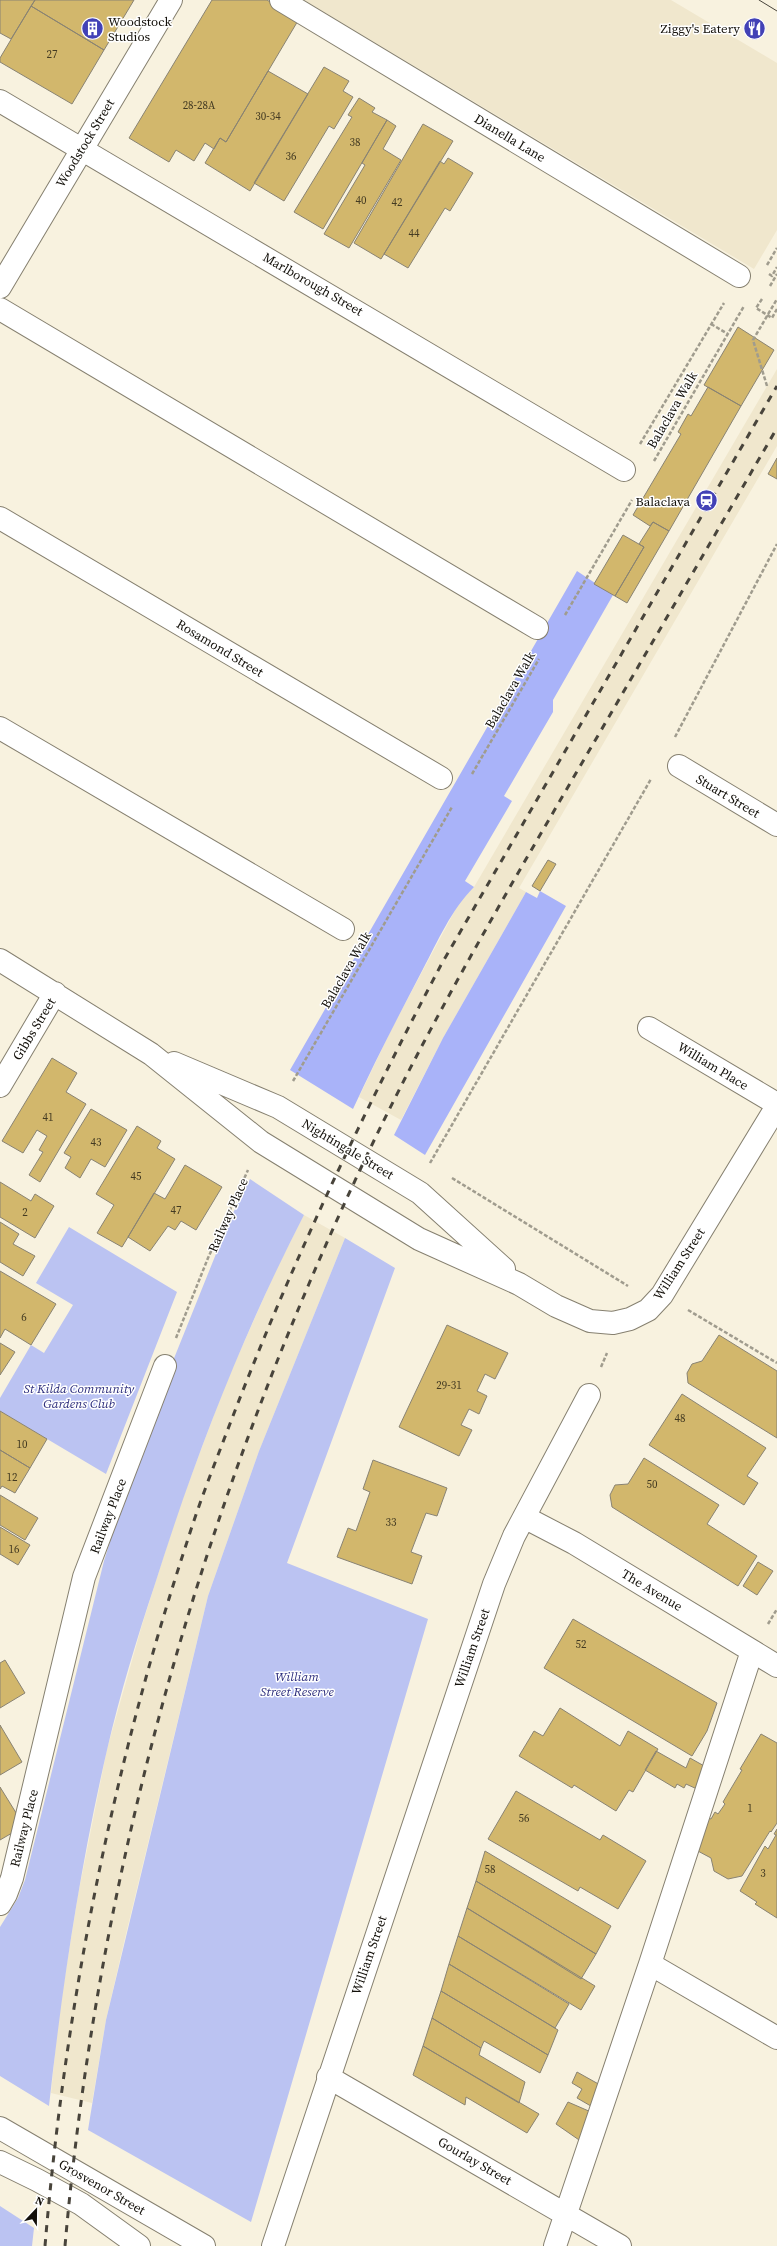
<svg xmlns="http://www.w3.org/2000/svg" width="777" height="2246" font-family="'Source Serif 4',serif">
<style>
.built{fill:#f0e7cd}
.green{fill:#bbc3f2}
.forest{fill:#a9b3f9}
.building{fill:#d2b76c;stroke:#898373}
.lines{fill:none;stroke-linecap:round;stroke-linejoin:round}
.minor-casing{stroke:#868070;stroke-width:24}
.path{stroke:#a09c8e;stroke-width:2.5;stroke-dasharray:4 2;stroke-linecap:butt}
.minor{stroke:#fff;stroke-width:22}
.tram{stroke:#48443b;stroke-width:1}
.rail{stroke:#48443b;stroke-width:3;stroke-dasharray:7 7;stroke-linecap:butt}
.labels{text-anchor:middle;dominant-baseline:central;stroke-width:3;stroke-linejoin:round;paint-order:stroke}
.number-label{font-size:11px;fill:#433a22}
.poi-label{font-size:13px;fill:#13100a;stroke:#fff;text-anchor:end}
.street-label{font-size:13px;fill:#13100a;stroke:#fff}
.park-label{font-size:13px;font-style:italic;fill:#2d2e7d;stroke:#fff}
</style>
<rect width="100%" height="100%" fill="#f8f2df"/>
<path class="built" d="M 304,0 L 671,0 L 777,63 L 777,230 L 754,269 Z
M 777,369 L 777,446 L 519,888 L 526,892 L 443,1038 L 401,1120 L 359,1097 L 392,1028 L 460,901 L 474,887 Z
M 304,1215 L 345,1238 L 259,1451 L 208,1596 L 125,1938 L 106,2020 L 92,2103 L 51,2093 L 59,2013 L 78,1895 L 107,1749 L 142,1625 L 178,1511 L 226,1383 L 276,1270 Z"/>
<path class="green" d="M 250,1179 L 304,1215 C 243,1333 195,1457 155,1584 C 137,1638 120,1694 107,1750 C 80,1867 62,1987 49,2106 L 0,2076 L 0,1927 L 18,1898 L 25,1880 L 104,1561 L 142,1438 L 230,1219 Z
M 69,1227 L 177,1292 L 106,1474 L 0,1411 L 0,1398 L 31,1345 L 44,1353 L 73,1305 L 36,1283 Z
M 345,1238 L 395,1268 L 287,1563 L 428,1619 L 251,2222 L 88,2130 L 106,2020 L 208,1596 L 259,1451 Z
M 0,2206 L 34,2228 L 32,2246 L 0,2246 Z"/>
<path class="forest" d="M 577,571 L 613,595 L 553,700 L 553,712 L 504,796 L 512,801 L 465,881 L 474,887 C 451,910 438,941 423,969 C 399,1015 375,1061 353,1109 L 290,1070 Z
M 540,891 L 566,906 L 425,1155 L 394,1135 L 443,1038 L 526,892 L 537,898 Z"/>
<path class="building" d="M 0,0 L 35,0 L 11,39 L 0,33 Z
M 35,0 L 134,0 L 104,50 L 31,6 Z
M 212,0 L 267,0 L 299,19 L 226,142 L 220,138 L 214,149 L 205,143 L 194,161 L 176,150 L 169,162 L 129,138 Z
M 31,6 L 104,50 L 72,104 L 0,62 L 0,58 Z
M 324,67 L 349,81 L 343,91 L 353,97 L 334,129 L 329,126 L 284,201 L 254,183 Z
M 268,71 L 308,94 L 250,191 L 205,163 L 220,138 L 226,142 Z
M 359,98 L 375,108 L 372,112 L 387,120 L 323,229 L 294,212 L 352,117 L 348,115 Z
M 387,120 L 396,126 L 383,149 L 401,160 L 349,248 L 324,234 L 365,165 L 362,163 Z
M 423,124 L 453,141 L 381,259 L 354,243 Z
M 448,158 L 473,173 L 450,211 L 445,208 L 408,268 L 384,254 L 440,161 L 444,164 Z
M 738,327 L 774,350 L 741,406 L 704,385 Z
M 708,387 L 741,406 L 669,531 L 653,522 L 650,526 L 633,515 L 681,434 L 678,432 L 688,414 L 691,416 Z
M 777,458 L 777,479 L 768,474 Z
M 653,522 L 669,531 L 627,603 L 615,596 L 644,547 L 639,544 Z
M 623,535 L 644,547 L 615,596 L 594,584 Z
M 548,860 L 556,864 L 540,891 L 532,886 Z
M 52,1058 L 77,1073 L 66,1092 L 86,1104 L 40,1182 L 29,1175 L 43,1152 L 39,1150 L 47,1136 L 37,1130 L 23,1153 L 2,1141 Z
M 91,1109 L 127,1130 L 105,1167 L 91,1159 L 80,1178 L 65,1168 L 71,1157 L 64,1153 Z
M 137,1126 L 161,1141 L 157,1148 L 175,1159 L 122,1247 L 97,1233 L 114,1205 L 96,1194 Z
M 185,1165 L 222,1187 L 196,1230 L 181,1221 L 175,1230 L 168,1226 L 150,1251 L 128,1237 L 154,1193 L 165,1199 Z
M 0,1182 L 31,1201 L 35,1194 L 54,1206 L 35,1238 L 0,1217 Z
M 0,1222 L 19,1234 L 13,1244 L 35,1256 L 23,1276 L 0,1262 Z
M 0,1271 L 56,1304 L 31,1345 L 5,1329 L 0,1338 Z
M 447,1325 L 508,1353 L 495,1379 L 485,1374 L 477,1391 L 487,1396 L 479,1414 L 469,1409 L 461,1425 L 472,1430 L 459,1456 L 399,1427 Z
M 719,1335 L 777,1371 L 777,1438 L 688,1383 L 687,1373 L 692,1364 L 702,1361 Z
M 0,1343 L 15,1352 L 0,1375 Z
M 682,1394 L 766,1448 L 747,1476 L 758,1483 L 744,1505 L 649,1445 Z
M 0,1411 L 47,1439 L 30,1468 L 0,1450 Z
M 0,1450 L 30,1468 L 15,1493 L 2,1486 L 0,1489 Z
M 644,1458 L 719,1505 L 707,1524 L 757,1556 L 738,1586 L 612,1507 L 610,1495 L 615,1485 L 628,1484 Z
M 373,1460 L 447,1488 L 437,1516 L 426,1513 L 411,1552 L 422,1556 L 412,1584 L 337,1557 L 348,1528 L 356,1531 L 370,1492 L 363,1489 Z
M 0,1495 L 38,1518 L 25,1540 L 0,1525 Z
M 0,1527 L 30,1545 L 18,1565 L 0,1554 Z
M 758,1562 L 773,1571 L 757,1595 L 743,1586 Z
M 573,1619 L 717,1703 L 707,1731 L 692,1756 L 544,1668 Z
M 5,1660 L 25,1693 L 0,1708 L 0,1663 Z
M 560,1708 L 620,1746 L 628,1731 L 658,1749 L 633,1792 L 629,1790 L 616,1811 L 574,1785 L 572,1788 L 519,1756 L 534,1731 L 543,1736 Z
M 0,1725 L 22,1762 L 0,1775 Z
M 761,1734 L 777,1743 L 777,1823 L 771,1832 L 770,1831 L 742,1876 L 728,1879 L 714,1871 L 711,1858 L 696,1850 L 708,1818 L 711,1819 L 715,1812 L 718,1814 L 725,1804 L 723,1802 L 742,1770 L 740,1769 Z
M 656,1751 L 686,1768 L 690,1758 L 706,1767 L 697,1789 L 686,1784 L 684,1788 L 677,1784 L 675,1788 L 645,1770 Z
M 0,1787 L 18,1816 L 12,1833 L 0,1840 Z
M 516,1791 L 600,1840 L 603,1835 L 646,1861 L 618,1909 L 580,1887 L 578,1891 L 488,1839 Z
M 777,1829 L 777,1918 L 755,1904 L 757,1902 L 740,1891 L 765,1846 L 768,1849 L 776,1835 L 774,1834 Z
M 485,1851 L 611,1926 L 596,1954 L 476,1881 Z
M 476,1881 L 596,1954 L 581,1979 L 467,1908 Z
M 467,1908 L 595,1986 L 581,2010 L 458,1936 Z
M 458,1936 L 569,2004 L 555,2028 L 449,1964 Z
M 449,1964 L 558,2030 L 548,2055 L 441,1991 Z
M 441,1991 L 548,2055 L 540,2073 L 484,2041 L 481,2048 L 432,2018 Z
M 432,2018 L 481,2048 L 479,2055 L 525,2082 L 519,2103 L 423,2046 Z
M 423,2046 L 539,2114 L 527,2133 L 466,2097 L 465,2105 L 413,2075 Z
M 577,2072 L 602,2086 L 596,2109 L 577,2098 L 582,2089 L 572,2083 Z
M 568,2102 L 591,2112 L 582,2142 L 556,2124 Z"/>
<g class="lines">
<defs>
<path id="minor" d="M 281,0 L 739,276
M 0,101 L 624,470
M 0,287 L 171,0
M 0,309 L 537,628
M 0,518 L 441,778
M 0,728 L 343,929
M 679,766 L 777,825
M 0,960 L 151,1054 L 261,1142 L 419,1239 L 519,1284 L 556,1306 L 590,1321 L 613,1323 L 630,1319 L 648,1310 L 662,1295 L 777,1106
M 649,1028 L 777,1104
M 174,1063 L 278,1107 L 420,1193 L 504,1269
M 0,1086 L 55,993
M 524,1517 L 574,1543 L 777,1666
M 0,1904 L 6,1894 L 12,1878 L 84,1577 L 165,1366
M 650,1964 L 777,2038
M 328,2077 L 620,2246
M 0,2128 L 204,2246
M 0,2162 L 37,2180 L 81,2204 L 139,2246
M 273,2246 L 494,1584 L 514,1536 L 589,1395
M 555,2246 L 650,1964 L 752,1651"/>
</defs>
<use href="#minor" class="minor-casing"/>
<path class="path" d="M 767,265 L 777,248
M 769,274 L 772,276 L 777,267
M 770,286 L 777,274
M 762,299 L 756,308 L 772,318 L 777,309
M 711,324 L 728,334
M 767,386 L 753,340 L 777,299
M 640,444 L 724,303
M 654,461 L 744,306
M 565,615 L 632,500
M 675,737 L 777,544
M 472,774 L 539,659
M 293,1081 L 452,807
M 430,1163 L 651,779
M 452,1178 L 628,1286
M 688,1310 L 777,1363
M 176,1338 L 208,1258 L 248,1170
M 601,1367 L 607,1353
M 768,1624 L 777,1609"/>
<use href="#minor" class="minor"/>
<path class="tram" d="M 759,0 L 777,11"/>
<path class="rail" d="M 45,2246 C 65,2007 112,1770 187,1542 C 201,1497 219,1453 236,1408 C 295,1256 365,1109 441,965 L 777,386
M 65,2246 C 98,1867 204,1497 368,1153 C 429,1025 501,902 572,780 C 641,662 709,545 777,428"/>
</g>
<defs>
<symbol id="building-disc" viewBox="-11 -11 22 22"><circle r="9.5" fill="#4241b6" stroke="#fff"/><path d="M-4-6H4V6H1V3H-1V6H-4ZM-2.5-4.3h1.7v1.8h-1.7ZM.8-4.3h1.7v1.8H.8ZM-2.5-1h1.7V.8h-1.7ZM.8-1h1.7V.8H.8Z" fill="#fff"/></symbol>
<symbol id="restaurant-disc" viewBox="-11 -11 22 22"><circle r="9.5" fill="#4241b6" stroke="#fff"/><path d="M-5-6h1v4h1v-4h1v4h1v-4h1v5L-1.5 .5V6h-2V.5L-5-1ZM5-6V6H3V1.5H1.5Q1.5-4 5-6Z" fill="#fff"/></symbol>
<symbol id="station-disc" viewBox="-11 -11 22 22"><circle r="9.5" fill="#4241b6" stroke="#fff"/><path d="M-3-6H3Q5-6 5-4V2Q5 4 3 4L4.5 6H3L1.5 4h-3L-3 6H-4.5L-3 4Q-5 4-5 2V-4Q-5-6-3-6ZM-3.5-4v3h7v-3ZM-3.5 1v1.5H-2V1ZM2 1v1.5H3.5V1Z" fill="#fff"/></symbol>
</defs>
<g fill-rule="evenodd">
<use href="#building-disc" x="80" y="16" width="25" height="25"/>
<use href="#restaurant-disc" x="742" y="16" width="25" height="25"/>
<use href="#station-disc" x="694" y="488" width="25" height="25"/>
</g>
<g class="labels">
<g class="number-label">
<text x="52" y="54">27</text>
<text x="199" y="105">28-28A</text>
<text x="268" y="116">30-34</text>
<text x="355" y="142">38</text>
<text x="291" y="156">36</text>
<text x="361" y="200">40</text>
<text x="397" y="202">42</text>
<text x="414" y="233">44</text>
<text x="48" y="1117">41</text>
<text x="96" y="1142">43</text>
<text x="136" y="1176">45</text>
<text x="176" y="1210">47</text>
<text x="25" y="1212">2</text>
<text x="24" y="1317">6</text>
<text x="449" y="1385">29-31</text>
<text x="680" y="1418">48</text>
<text x="22" y="1444">10</text>
<text x="12" y="1477">12</text>
<text x="652" y="1484">50</text>
<text x="391" y="1522">33</text>
<text x="14" y="1549">16</text>
<text x="581" y="1644">52</text>
<text x="750" y="1808">1</text>
<text x="524" y="1818">56</text>
<text x="490" y="1869">58</text>
<text x="763" y="1873">3</text>
</g>
<g class="poi-label">
<text x="108" y="21" text-anchor="start">Woodstock<tspan x="108" dy="15">Studios</tspan></text>
<text x="740" y="28">Ziggy's Eatery</text>
<text x="690" y="501">Balaclava</text>
</g>
<g class="street-label">
<text transform="translate(510 138) rotate(31)">Dianella Lane</text>
<text transform="translate(85 143) rotate(-59)">Woodstock Street</text>
<text transform="translate(313 284) rotate(30)">Marlborough Street</text>
<text transform="translate(672 410) rotate(-60)">Balaclava Walk</text>
<text transform="translate(220 648) rotate(31)">Rosamond Street</text>
<text transform="translate(510 690) rotate(-60)">Balaclava Walk</text>
<text transform="translate(728 796) rotate(31)">Stuart Street</text>
<text transform="translate(346 970) rotate(-60)">Balaclava Walk</text>
<text transform="translate(34 1029) rotate(-59)">Gibbs Street</text>
<text transform="translate(713 1066) rotate(31)">William Place</text>
<text transform="translate(348 1149) rotate(31)">Nightingale Street</text>
<text transform="translate(228 1215) rotate(-66)">Railway Place</text>
<text transform="translate(679 1264) rotate(-57)">William Street</text>
<text transform="translate(108 1516) rotate(-69)">Railway Place</text>
<text transform="translate(652 1590) rotate(31)">The Avenue</text>
<text transform="translate(472 1648) rotate(-71)">William Street</text>
<text transform="translate(24 1828) rotate(-76)">Railway Place</text>
<text transform="translate(369 1955) rotate(-71)">William Street</text>
<text transform="translate(475 2161) rotate(30)">Gourlay Street</text>
<text transform="translate(102 2187) rotate(30)">Grosvenor Street</text>
</g>
<g class="park-label">
<text x="79" y="1388">St Kilda Community<tspan x="79" dy="15">Gardens Club</tspan></text>
<text x="297" y="1676">William<tspan x="297" dy="15">Street Reserve</tspan></text>
</g>
</g>
<g transform="translate(36 2210) rotate(22)" stroke="#ffffff" stroke-width="3" paint-order="stroke">
<path d="M0-3L7 15L0 10L-7 15Z" fill="#13100a"/>
<text y="-6" font-size="11" font-weight="bold" text-anchor="middle" fill="#13100a">N</text>
</g>
</svg>
